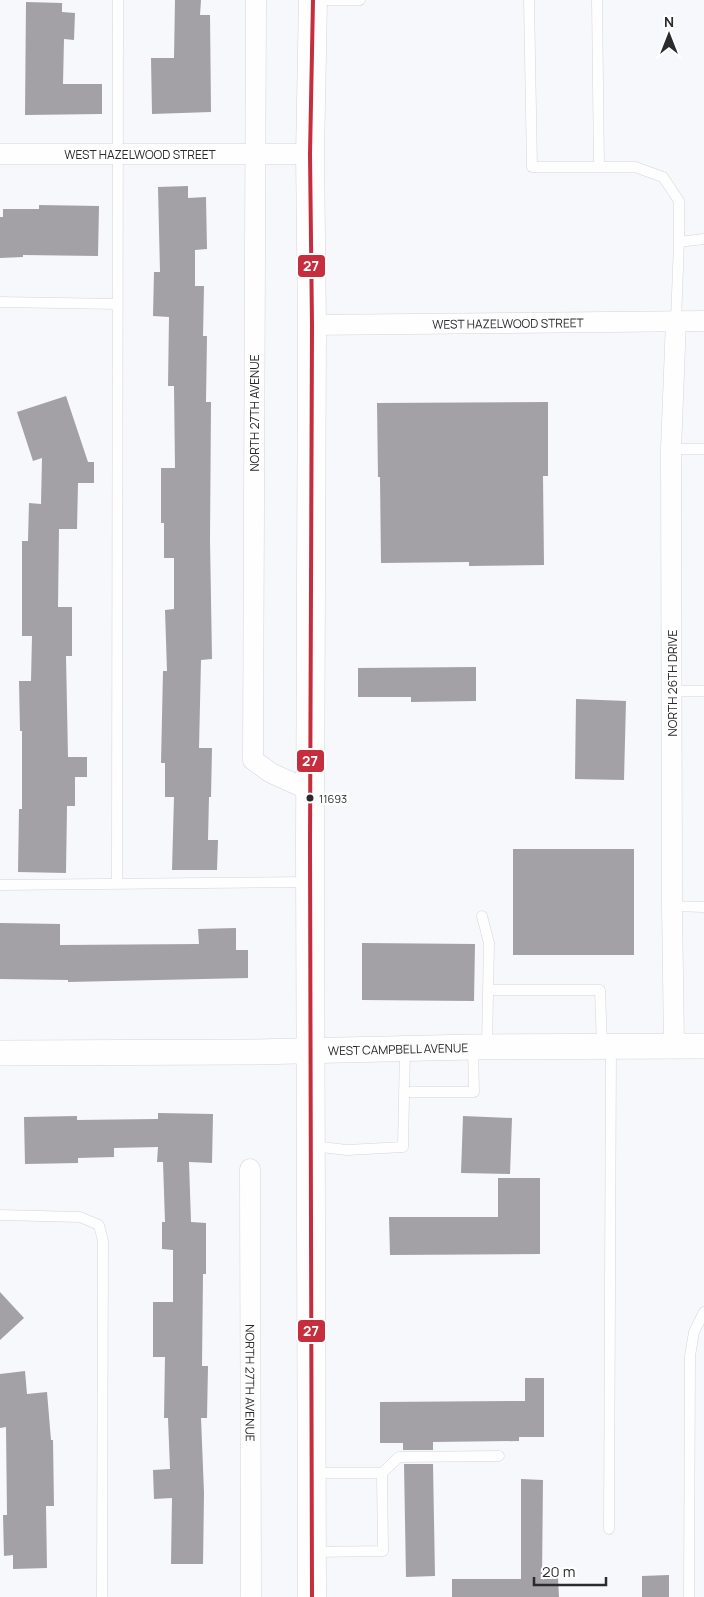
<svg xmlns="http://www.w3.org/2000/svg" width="704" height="1597" font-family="Manrope,sans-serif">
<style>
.building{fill:#a3a1a6}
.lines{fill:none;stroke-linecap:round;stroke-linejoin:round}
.service-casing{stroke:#d4d5d7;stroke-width:11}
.minor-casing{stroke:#d4d5d7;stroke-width:21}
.tertiary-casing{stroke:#d4d5d7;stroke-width:26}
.secondary-casing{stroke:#d4d5d7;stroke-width:29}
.service{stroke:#fefefe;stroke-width:10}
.minor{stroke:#fefefe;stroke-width:20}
.tertiary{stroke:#fefefe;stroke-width:25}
.secondary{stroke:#fefefe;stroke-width:28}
.bus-1-casing{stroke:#fff;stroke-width:8}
.bus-1{stroke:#c62d3d;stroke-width:4}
.bus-dot{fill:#2b2b2e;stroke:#fff;stroke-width:2}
.labels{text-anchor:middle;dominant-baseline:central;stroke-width:5;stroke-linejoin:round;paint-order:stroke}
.bus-label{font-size:11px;fill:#2b2b2e;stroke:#fff;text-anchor:start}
.street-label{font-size:12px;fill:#2b2b2e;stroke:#fff}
.line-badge{stroke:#fff;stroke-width:2}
.badge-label{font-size:14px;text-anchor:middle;font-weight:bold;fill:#fff}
</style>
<rect width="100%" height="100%" fill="#f6f8fb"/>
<path class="building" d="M 175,0 L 201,0 L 200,15 L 210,15 L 211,112 L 152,114 L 151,58 L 174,58 Z
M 26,2 L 62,3 L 62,12 L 75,13 L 74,40 L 64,39 L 63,84 L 102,84 L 102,114 L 25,115 Z
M 188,186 L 188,198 L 206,197 L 207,249 L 195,250 L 195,286 L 204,286 L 203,336 L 207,336 L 206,402 L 211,402 L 210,540 L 212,659 L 201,660 L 199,748 L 212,748 L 211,797 L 209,797 L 208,840 L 218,840 L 217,870 L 172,870 L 174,797 L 165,797 L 165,763 L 161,763 L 163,671 L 167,671 L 165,610 L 174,609 L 174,558 L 164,558 L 164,523 L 161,523 L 161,468 L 175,468 L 174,386 L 168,386 L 169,317 L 153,316 L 154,272 L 160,272 L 158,187 Z
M 39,205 L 99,206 L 98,256 L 23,255 L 23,257 L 0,258 L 0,217 L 3,217 L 3,209 L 39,209 Z
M 66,396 L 88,462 L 94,462 L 94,483 L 78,483 L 77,529 L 59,529 L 58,607 L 72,607 L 72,656 L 66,656 L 68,757 L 87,757 L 87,777 L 75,777 L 75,806 L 67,806 L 66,873 L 18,872 L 19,809 L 22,809 L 22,731 L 20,731 L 19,681 L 31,681 L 32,636 L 22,636 L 22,541 L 28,541 L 29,503 L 41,504 L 42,458 L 33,461 L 17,412 Z
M 548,402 L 548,476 L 543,476 L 544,565 L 469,566 L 469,562 L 381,563 L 380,477 L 378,477 L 377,403 Z
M 476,667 L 476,701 L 411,702 L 411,697 L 358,697 L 358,668 Z
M 576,699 L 626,701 L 624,780 L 575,779 Z
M 513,849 L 634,849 L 634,955 L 513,955 Z
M 0,923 L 60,924 L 60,945 L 199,944 L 198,929 L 236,928 L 236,950 L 248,950 L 248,978 L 68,982 L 68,980 L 0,979 Z
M 362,943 L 475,944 L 474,1001 L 362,1000 Z
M 158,1113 L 213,1114 L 212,1163 L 189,1162 L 191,1222 L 206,1223 L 206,1274 L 203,1274 L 202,1366 L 208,1366 L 207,1418 L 201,1418 L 204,1493 L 203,1564 L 171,1564 L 172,1498 L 154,1499 L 153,1470 L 170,1469 L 168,1418 L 164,1418 L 165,1357 L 153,1357 L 153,1302 L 173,1302 L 173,1250 L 162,1249 L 162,1222 L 165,1222 L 163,1162 L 157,1162 L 158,1147 L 114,1148 L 114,1157 L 78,1158 L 78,1163 L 25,1164 L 24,1117 L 77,1116 L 77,1120 L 158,1119 Z
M 463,1116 L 512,1118 L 510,1174 L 461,1173 Z
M 498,1178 L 540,1178 L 540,1254 L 390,1255 L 389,1217 L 498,1217 Z
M 0,1292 L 24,1318 L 0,1340 Z
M 25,1371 L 27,1394 L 47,1392 L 51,1440 L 53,1440 L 54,1506 L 46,1506 L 47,1568 L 13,1569 L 13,1555 L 4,1556 L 3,1515 L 7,1515 L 6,1427 L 0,1428 L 0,1374 Z
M 525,1378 L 544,1378 L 544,1437 L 519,1437 L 519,1441 L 433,1442 L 433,1450 L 403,1450 L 403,1443 L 380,1443 L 380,1402 L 525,1401 Z
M 404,1464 L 433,1464 L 435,1576 L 406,1577 Z
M 521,1479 L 543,1480 L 542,1579 L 558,1578 L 559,1597 L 452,1597 L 452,1579 L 521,1579 Z
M 669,1575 L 669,1597 L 642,1597 L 642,1576 Z"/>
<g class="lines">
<defs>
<path id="service" d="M 314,0 L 360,0
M 529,0 L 532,167 L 635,167 L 663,177 L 679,201 L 679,242
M 597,0 L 599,167
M 0,302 L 117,304
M 676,321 L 679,242 L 704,239
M 671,449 L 704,449
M 672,691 L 704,691
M 117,883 L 118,0
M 0,885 L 309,882
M 672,906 L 704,907
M 482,916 L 489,943 L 487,1046
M 488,990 L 600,990 L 602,1046
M 404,1092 L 474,1092 L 473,1048
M 312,1146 L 347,1150 L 403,1147 L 405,1049
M 0,1215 L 80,1217 L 99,1225 L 103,1241 L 102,1597
M 313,1473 L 382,1473 L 399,1457 L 499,1456
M 609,1529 L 611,1047
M 313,1552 L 383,1551 L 382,1473
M 689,1597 L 690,1356 L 694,1332 L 704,1312"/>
<g id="minor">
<path d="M 256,0 L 253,760 L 271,773 L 311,791"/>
<path id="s1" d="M 0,154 L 310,154"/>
<path id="s2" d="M 312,325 L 704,321"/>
<path d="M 674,1045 L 672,906 L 671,449 L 676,321"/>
<path id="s3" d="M 250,1169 L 251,1597"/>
</g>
<g id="tertiary">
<path id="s4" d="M 0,1053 L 254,1052 L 473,1047 L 704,1046"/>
</g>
<path id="secondary" d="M 312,1597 L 310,846 L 312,325 L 310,154 L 313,0"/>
</defs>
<use href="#service" class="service-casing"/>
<use href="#minor" class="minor-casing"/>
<use href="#tertiary" class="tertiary-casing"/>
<use href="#secondary" class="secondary-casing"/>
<use href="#service" class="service"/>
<use href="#minor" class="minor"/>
<use href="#tertiary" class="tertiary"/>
<use href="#secondary" class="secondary"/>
<defs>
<path id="bus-1" d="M 312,1597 L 310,846 L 312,325 L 310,154 L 313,0"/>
</defs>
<use href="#bus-1" class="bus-1-casing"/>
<use href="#bus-1" class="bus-1"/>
</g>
<circle class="bus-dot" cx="310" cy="798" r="4.5"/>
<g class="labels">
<g class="bus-label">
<text x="319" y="798">11693</text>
</g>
<g class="street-label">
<text stroke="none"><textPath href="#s1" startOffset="140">WEST HAZELWOOD STREET</textPath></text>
<text stroke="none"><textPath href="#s2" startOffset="196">WEST HAZELWOOD STREET</textPath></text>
<text transform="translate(254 413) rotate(-90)">NORTH 27TH AVENUE</text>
<text transform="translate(672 683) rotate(-90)">NORTH 26TH DRIVE</text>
<text stroke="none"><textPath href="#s4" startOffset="398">WEST CAMPBELL AVENUE</textPath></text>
<text stroke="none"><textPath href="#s3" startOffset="214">NORTH 27TH AVENUE</textPath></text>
</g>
</g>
<g class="line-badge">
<rect x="297" y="254" width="29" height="24" rx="5" fill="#c62d3d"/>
<rect x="296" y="749" width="29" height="24" rx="5" fill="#c62d3d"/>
<rect x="297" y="1319" width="29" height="24" rx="5" fill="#c62d3d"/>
</g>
<g class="badge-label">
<text x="311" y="271">27</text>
<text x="310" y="766">27</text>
<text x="311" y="1336">27</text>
</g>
<g transform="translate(669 35)" stroke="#ffffff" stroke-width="4" paint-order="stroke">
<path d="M0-4L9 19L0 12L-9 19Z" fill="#2b2b2e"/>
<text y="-8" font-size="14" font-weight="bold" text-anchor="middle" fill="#2b2b2e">N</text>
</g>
<path d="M534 1577v8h72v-8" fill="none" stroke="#2b2b2e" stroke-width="2.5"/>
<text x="542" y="1577" font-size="15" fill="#2b2b2e" stroke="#ffffff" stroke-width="4" paint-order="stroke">20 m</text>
</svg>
